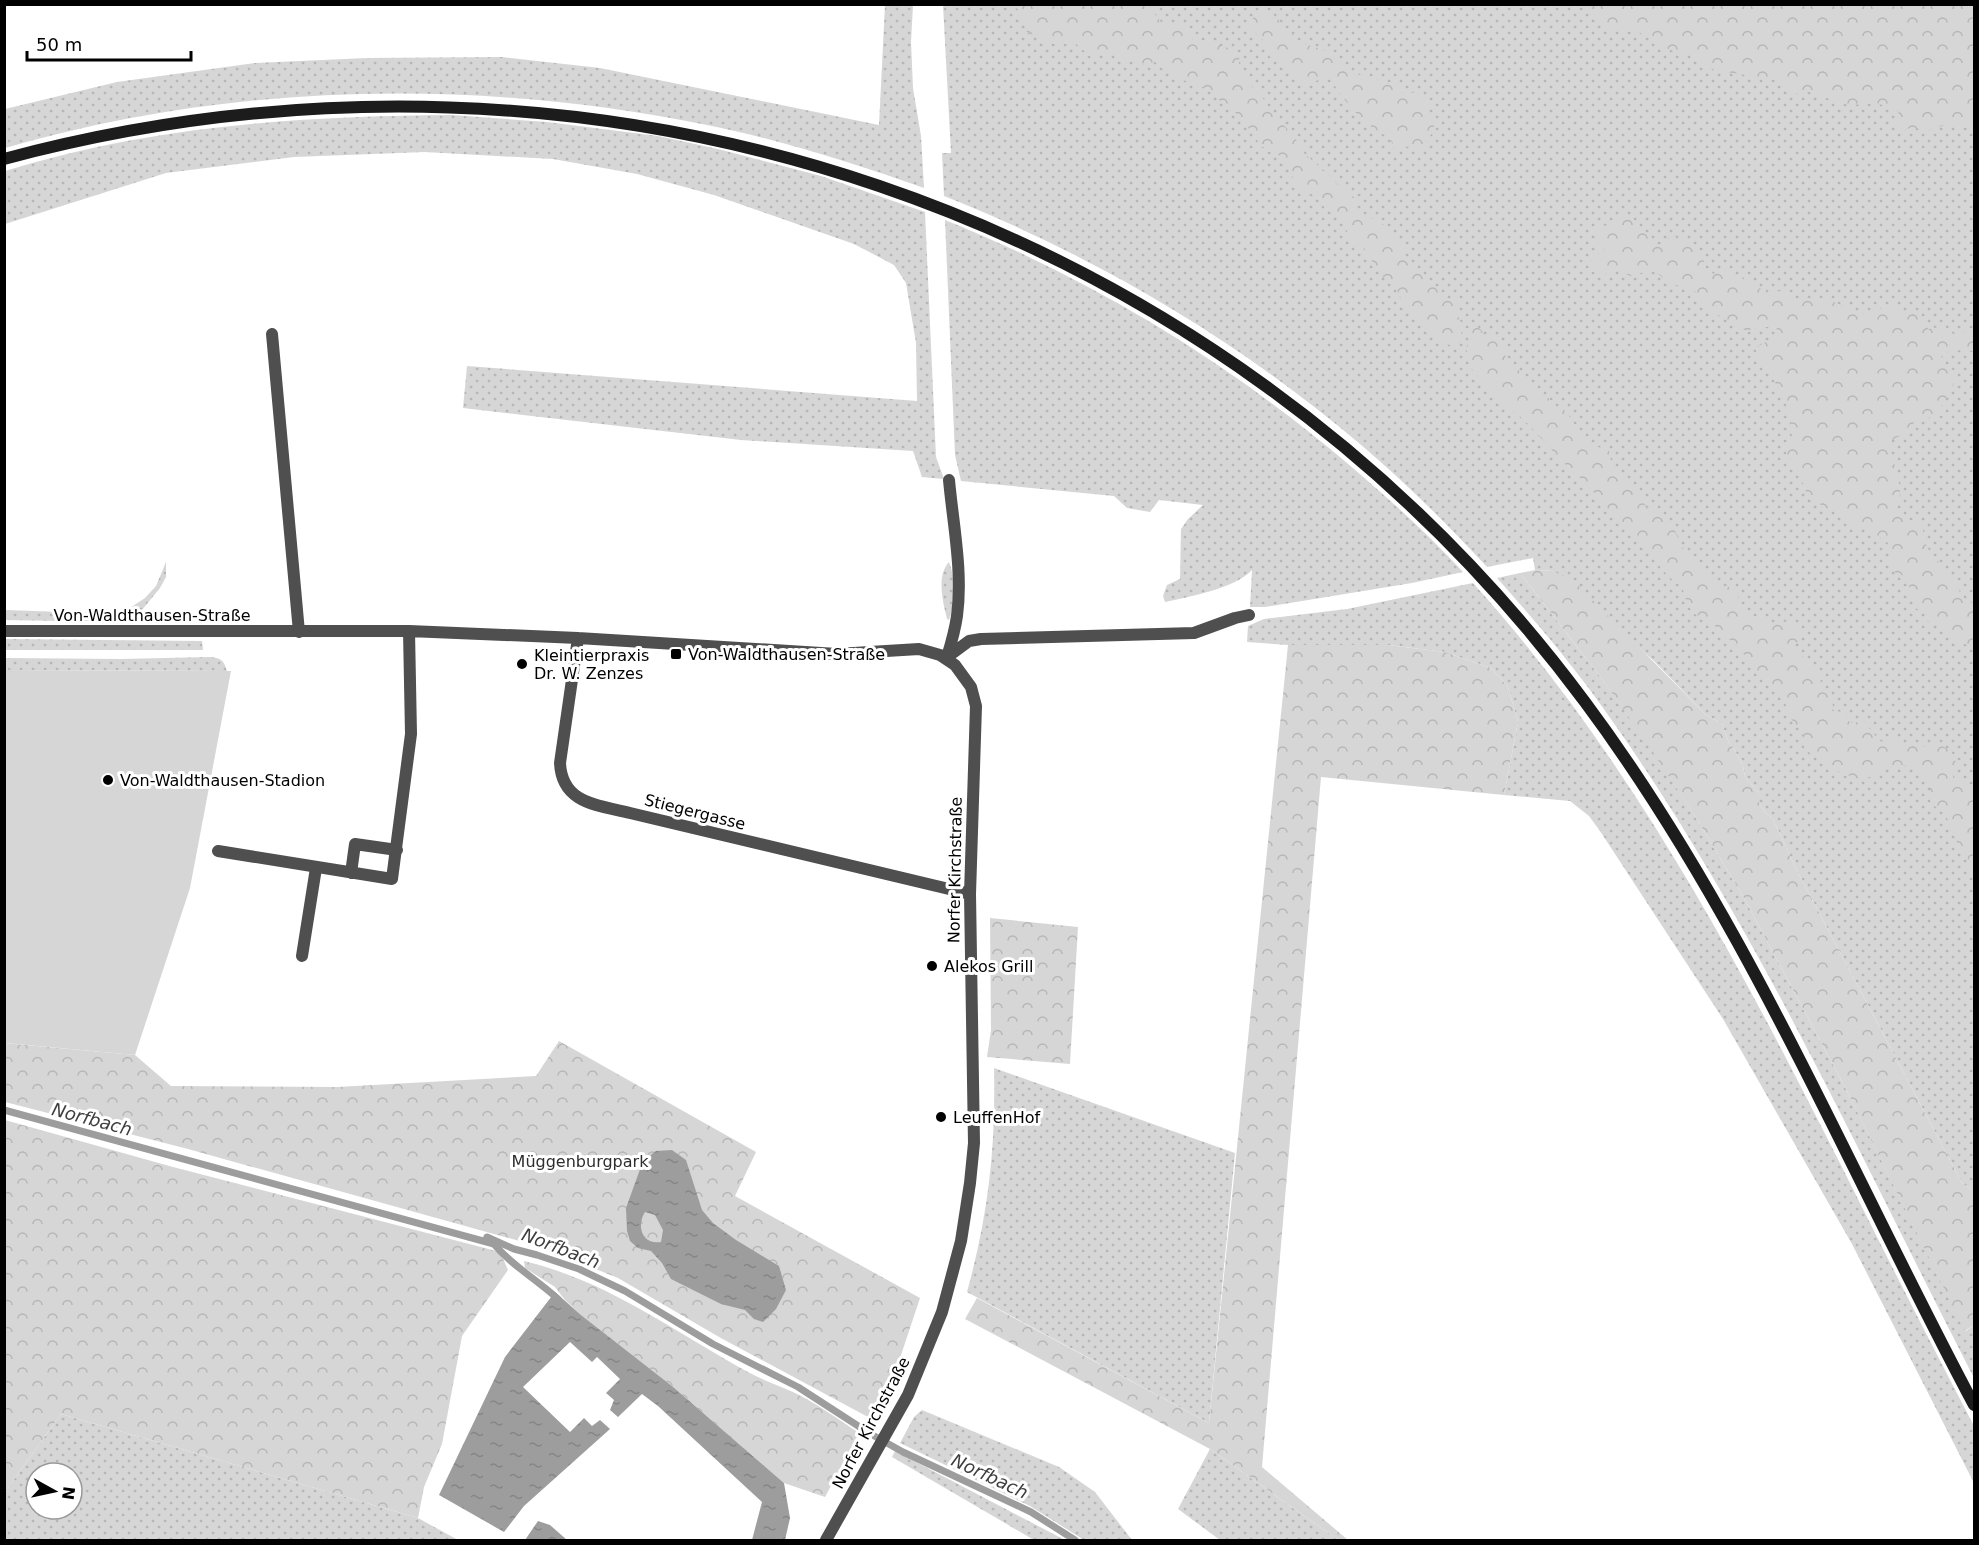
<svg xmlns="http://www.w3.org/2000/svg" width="1979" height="1545" font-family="'DejaVu Sans',sans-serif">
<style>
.grass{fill:url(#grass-dots);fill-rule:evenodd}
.forest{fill:url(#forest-crowns)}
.garden{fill:#d6d6d6}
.water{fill:url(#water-ripples);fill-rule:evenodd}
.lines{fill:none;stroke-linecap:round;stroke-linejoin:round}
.stream{stroke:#9d9d9d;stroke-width:7}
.street{stroke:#4f4f4f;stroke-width:12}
.secondary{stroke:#1c1c1c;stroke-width:12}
.poi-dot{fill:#000;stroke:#fff;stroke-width:2}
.labels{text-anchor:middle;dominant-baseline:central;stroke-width:6;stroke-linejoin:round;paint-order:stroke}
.street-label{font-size:16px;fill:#000;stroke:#fff}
.poi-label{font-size:16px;fill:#000;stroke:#fff;text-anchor:start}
.park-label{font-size:16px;fill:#2d2d2d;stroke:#fff}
.water-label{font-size:18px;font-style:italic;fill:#3e3e3e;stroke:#fff}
</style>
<defs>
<pattern id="grass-dots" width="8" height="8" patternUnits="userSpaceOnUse" patternTransform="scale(1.5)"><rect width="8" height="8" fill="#d6d6d6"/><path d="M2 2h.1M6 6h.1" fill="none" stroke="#b6b6b6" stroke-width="1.8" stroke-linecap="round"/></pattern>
<pattern id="forest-crowns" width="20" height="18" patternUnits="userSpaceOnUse" patternTransform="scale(1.5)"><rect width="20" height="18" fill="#d6d6d6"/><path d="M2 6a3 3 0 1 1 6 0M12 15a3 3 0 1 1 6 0" fill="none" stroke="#b6b6b6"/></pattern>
<pattern id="water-ripples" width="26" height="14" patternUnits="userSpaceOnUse" patternTransform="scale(1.5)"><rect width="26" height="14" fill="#9d9d9d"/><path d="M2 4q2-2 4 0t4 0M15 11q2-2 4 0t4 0" fill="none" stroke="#858585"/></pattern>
</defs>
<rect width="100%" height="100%" fill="#fff"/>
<path class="grass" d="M 885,5 L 913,5 L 911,42 L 913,88 L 921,136 L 924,188 C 853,163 781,140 707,125 C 476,78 232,82 5,148 L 5,109 L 117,82 L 255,63 L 367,58 L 502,57 L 600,68 L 879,125 Z
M 943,5 L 1974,5 L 1974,1192 L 1962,1183 L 1796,869 L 1773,819 L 1764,811 L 1759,802 L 1759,793 L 1745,777 L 1743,766 L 1734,749 L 1729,743 L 1722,724 L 1705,714 L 1654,661 L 1552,571 L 1535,570 L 1533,558 L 1487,567 C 1447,524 1405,482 1360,444 C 1236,339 1095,256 944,196 L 942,153 L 951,153 Z
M 452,115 L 547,122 L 658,136 L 718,149 L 821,176 L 925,212 L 936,457 L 944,479 L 922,477 L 913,451 L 741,440 L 463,408 L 467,366 L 917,401 L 916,343 L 906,283 L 894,265 L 854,244 L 714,195 L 637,174 L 553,159 L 425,152 L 294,157 L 166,173 L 5,224 L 5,171 C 150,126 301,116 452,115 Z
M 945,220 C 1091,279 1227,361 1347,463 C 1387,497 1427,533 1463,572 L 1412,583 L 1265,607 L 1250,607 L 1252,570 C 1236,588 1188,597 1165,602 L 1163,596 L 1167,585 L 1180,579 L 1181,529 L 1188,519 L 1203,505 L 1159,500 L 1150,512 L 1127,508 L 1114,496 L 961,481 L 955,455 Z
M 166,562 L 166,577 L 160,588 L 142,610 L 132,618 L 127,621 L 82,621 C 76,618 68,616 62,621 L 5,620 L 5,610 L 121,614 L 145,598 L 156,586 Z
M 949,562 C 956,580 955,601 949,620 L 947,619 C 943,602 936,576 949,562 Z
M 1520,573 L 1602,679 L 1646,740 L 1698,821 L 1744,898 L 1847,1091 L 1966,1331 L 1974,1325 L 1974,1378 C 1854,1145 1746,902 1590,690 C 1561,651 1529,614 1497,578 Z
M 1473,583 C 1640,768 1753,990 1864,1211 C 1900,1283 1937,1355 1974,1426 L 1974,1483 L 1852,1244 L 1723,1019 L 1600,831 L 1589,816 L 1570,801 L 1504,795 L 1518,722 L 1508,687 L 1491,668 L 1445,652 L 1388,645 L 1288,645 L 1247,642 L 1248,626 L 1264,619 L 1347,609 Z
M 5,639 L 202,641 L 203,650 L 5,650 Z
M 210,657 C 222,658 224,661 227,671 L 5,670 L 5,658 L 121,659 Z
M 994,1068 L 1235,1153 L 1209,1423 L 967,1292 C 988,1216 996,1148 994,1068 Z
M 922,1410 L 1059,1467 L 1095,1492 L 1132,1540 L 1084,1540 L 1030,1506 L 900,1443 L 914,1417 Z
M 61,1414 L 418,1518 L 458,1540 L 5,1540 L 5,1492 ZM 36,1473 L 72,1473 L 72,1509 L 36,1509 Z
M 1210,1449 L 1338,1540 L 1220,1540 L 1178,1509 Z
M 895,1451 L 1063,1539 L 1066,1540 L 1034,1540 L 892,1457 Z"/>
<path class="forest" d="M 1012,5 L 1148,5 L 1161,22 L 1168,26 L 1175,23 L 1184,24 L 1193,40 L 1199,43 L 1207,40 L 1238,52 C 1241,59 1237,65 1241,72 C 1244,79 1250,82 1253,89 L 1260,92 L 1266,104 L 1299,143 L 1304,153 L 1331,177 L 1334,181 L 1355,198 L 1355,205 L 1360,212 L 1386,226 L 1404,250 L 1407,261 L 1418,270 L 1423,278 L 1432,283 L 1441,292 L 1447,300 L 1456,301 L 1458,306 L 1456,314 C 1464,323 1462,331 1460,342 L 1452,346 L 1442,342 L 1425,331 L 1416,315 L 1402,301 L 1394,283 L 1381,276 L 1364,248 L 1350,239 L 1341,215 L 1326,210 L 1318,198 L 1304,190 L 1293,179 L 1289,164 L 1276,153 L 1260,146 L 1252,130 L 1242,125 L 1233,108 L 1219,100 L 1208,90 L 1194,83 L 1174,78 L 1155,62 L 1142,64 L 1113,54 L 1090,56 L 1076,44 L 1052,44 L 1027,32 L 1020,11 Z
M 1581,5 L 1974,5 L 1974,125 L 1945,125 L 1926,131 L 1912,127 L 1898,133 L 1891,123 L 1899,112 L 1872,101 L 1851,106 L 1809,92 L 1797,94 L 1776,80 L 1714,70 L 1693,54 L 1670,50 L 1635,30 L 1609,29 Z
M 1262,11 L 1272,13 L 1299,42 L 1329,52 L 1353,73 L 1398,86 L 1404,95 L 1416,92 L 1424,94 L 1435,130 L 1428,138 L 1424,148 L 1418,149 L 1411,146 L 1395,149 L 1389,137 C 1365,127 1343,100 1330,78 C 1319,78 1309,86 1299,82 L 1291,69 L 1270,57 L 1263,40 L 1249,27 L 1254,16 Z
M 1625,215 C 1644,221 1644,242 1663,246 L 1668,238 L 1674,235 L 1694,245 L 1701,252 L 1707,271 L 1715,274 L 1723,270 C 1729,273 1736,274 1742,277 C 1759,286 1760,294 1782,291 C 1797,306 1808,294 1826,299 C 1840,304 1852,311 1866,315 L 1873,310 L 1891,306 C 1910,317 1921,304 1928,329 L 1945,326 L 1951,333 L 1958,335 L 1966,331 L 1974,338 L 1974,351 L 1952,350 L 1941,355 L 1944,365 L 1953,370 L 1958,378 C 1947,391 1944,411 1929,418 L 1920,416 L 1904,434 L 1897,437 L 1890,442 L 1889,457 L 1895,466 L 1900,488 L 1900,495 L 1896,503 L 1897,510 L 1906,521 L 1915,520 L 1922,524 L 1925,543 L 1930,552 L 1957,583 L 1960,593 L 1966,600 L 1974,604 L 1974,647 L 1955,641 L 1939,627 L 1929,623 L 1925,614 L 1914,607 L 1913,598 L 1909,592 L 1909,578 L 1894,572 L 1891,560 L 1891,549 L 1888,543 L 1870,531 L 1851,525 L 1844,519 L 1841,511 L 1832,510 L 1809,499 C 1803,484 1797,466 1786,455 L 1786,445 L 1792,441 C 1792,412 1786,401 1772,377 C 1766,365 1766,362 1755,354 L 1758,346 L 1775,338 L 1777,327 L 1759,327 L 1746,331 C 1742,329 1738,325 1734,323 C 1717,315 1705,309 1696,292 L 1665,281 L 1660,275 L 1650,270 C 1644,271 1636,276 1631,276 C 1626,275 1623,270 1618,270 C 1607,271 1607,278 1593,272 L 1591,264 L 1592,258 L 1605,250 L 1596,242 L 1597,229 L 1602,225 L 1613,227 Z
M 1477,326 L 1482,331 L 1484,338 C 1496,336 1500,337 1507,347 L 1505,356 C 1517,365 1523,377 1533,389 C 1542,398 1547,392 1555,407 C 1572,410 1574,430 1587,441 C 1593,446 1602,448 1609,451 L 1612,465 L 1633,484 L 1645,505 L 1660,516 L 1666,524 L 1672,525 C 1676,532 1679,541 1683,548 C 1693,563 1709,574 1718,590 L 1725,586 L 1732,588 L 1738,596 L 1737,604 L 1742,607 L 1747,616 L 1760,618 L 1773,626 C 1787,619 1796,619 1802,636 L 1800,641 L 1790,645 C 1801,657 1823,668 1821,687 C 1831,692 1833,698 1833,710 L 1845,713 L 1848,721 L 1853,723 L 1863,721 L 1880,741 L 1887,743 L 1894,738 L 1901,740 L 1902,743 L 1915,742 L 1925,747 C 1936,740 1948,748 1956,757 L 1953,778 L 1964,779 L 1971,786 L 1971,792 L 1974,793 L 1974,880 L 1967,866 L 1968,853 L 1959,847 L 1944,811 L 1934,806 L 1930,800 L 1930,781 C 1922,778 1912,768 1906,766 C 1890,762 1886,773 1871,777 C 1846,782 1823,762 1804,749 L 1805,742 L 1801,730 L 1791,719 L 1785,703 L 1770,683 L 1757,673 L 1740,649 L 1706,618 L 1694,614 L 1687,603 L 1682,587 L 1669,577 L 1580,477 L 1565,464 L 1523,419 L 1500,400 L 1471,368 L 1466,348 L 1472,327 Z
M 1535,570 L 1552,571 L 1572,579 L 1705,714 L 1722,724 L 1729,743 L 1734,749 L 1743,766 L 1745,777 L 1759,793 L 1759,802 L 1764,811 L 1773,819 L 1796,869 L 1962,1183 L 1974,1192 L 1974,1325 L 1965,1331 L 1847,1091 L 1744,898 L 1698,821 L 1645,740 L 1602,679 L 1520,573 Z
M 1288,645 L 1388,645 L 1445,652 L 1491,668 L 1508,687 L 1518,722 L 1504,795 L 1321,777 L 1262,1467 L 1348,1540 L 1338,1540 L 1210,1449 L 965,1319 L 977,1298 L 1209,1423 Z
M 990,918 L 1078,927 L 1070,1064 L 987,1057 L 991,1030 Z
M 559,1041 L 756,1152 L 735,1196 L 920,1298 L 901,1355 L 868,1417 L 719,1337 L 618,1278 L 541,1247 L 188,1149 L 5,1102 L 4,1043 L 135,1055 L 171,1086 L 337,1087 L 536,1076 Z
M 5,1120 L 173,1167 L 500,1252 L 508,1270 L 462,1336 L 442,1444 L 424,1487 L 418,1518 L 61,1414 L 5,1492 Z
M 524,1261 C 608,1281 673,1331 748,1372 C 762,1380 778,1385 793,1392 C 816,1403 838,1419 859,1433 L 825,1497 L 784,1483 L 672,1386 L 581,1315 L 565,1300 L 555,1287 L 525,1268 Z"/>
<path class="garden" d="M 5,670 L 231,671 L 190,888 L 135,1055 L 5,1043 Z"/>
<path class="water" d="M 672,1150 L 686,1160 L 702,1210 L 713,1223 L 736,1240 L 779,1266 L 786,1290 L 776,1309 L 763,1322 L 754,1319 L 745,1310 L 721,1304 L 671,1279 L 662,1263 L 651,1251 L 638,1248 L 630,1241 L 627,1231 L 626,1208 L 643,1161 L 656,1151 ZM 645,1212 L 655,1215 L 663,1230 L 661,1242 C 642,1245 636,1226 645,1212 Z
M 555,1292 L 581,1315 L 672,1386 L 784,1483 L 790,1518 L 785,1540 L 752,1540 L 762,1502 L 658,1406 L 642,1394 L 618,1417 L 610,1410 L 614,1400 L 606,1393 L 620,1379 L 597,1357 L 592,1362 L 570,1342 L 523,1387 L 570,1432 L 584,1418 L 592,1426 L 600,1420 L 610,1429 L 524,1506 L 504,1532 L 439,1495 L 505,1357 Z
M 538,1521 L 550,1525 L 567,1540 L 525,1540 Z"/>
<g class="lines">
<path class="stream" d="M 4,1110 L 494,1244 L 487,1237 L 514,1249 L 537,1255 L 579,1269 L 625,1291 L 713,1344 L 798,1387 L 869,1433 L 903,1452 L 1031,1512 L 1075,1540
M 492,1242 C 511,1265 536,1279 558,1299"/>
<path class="street" d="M 272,334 L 299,632
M 4,631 L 409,631 L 578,638 L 837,654 L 919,649 L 940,655 L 955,665 L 971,687 L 976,706 L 970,894 L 974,1143 L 970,1183 L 961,1241 L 942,1312 L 908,1395 L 826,1540
M 578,638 L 560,763 C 562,804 598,805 630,813 L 970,894
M 947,657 C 951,644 955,630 957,616 C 963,572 953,524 949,480
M 946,658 L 969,641 L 981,639 L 1194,633 L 1235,618 L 1249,615
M 218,851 L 392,879 L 411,734 L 409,631
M 351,873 L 355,844 L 397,850
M 302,956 L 316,868"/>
<path class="secondary" d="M 4,159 C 596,0 1219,209 1585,702 C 1746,918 1848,1169 1974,1405"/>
</g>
<g class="poi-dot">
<rect x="670" y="648" width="12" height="12" rx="3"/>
<circle cx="522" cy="664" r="6"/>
<circle cx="108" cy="780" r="6"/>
<circle cx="932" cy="966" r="6"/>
<circle cx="941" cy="1117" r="6"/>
</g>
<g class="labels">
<g class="street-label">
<text x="152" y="615">Von-Waldthausen-Straße</text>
<text transform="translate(695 812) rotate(14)">Stiegergasse</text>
<text transform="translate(955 870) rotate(-89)">Norfer Kirchstraße</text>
<text transform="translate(871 1423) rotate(-62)">Norfer Kirchstraße</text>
</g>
<g class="poi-label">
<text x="688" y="654">Von-Waldthausen-Straße</text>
<text x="534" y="655">Kleintierpraxis<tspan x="534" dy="18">Dr. W. Zenzes</tspan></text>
<text x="120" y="780">Von-Waldthausen-Stadion</text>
<text x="944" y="966">Alekos Grill</text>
<text x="953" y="1117">LeuffenHof</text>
</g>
<g class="park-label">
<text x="580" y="1161">Müggenburgpark</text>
</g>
<g class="water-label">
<text transform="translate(92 1119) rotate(15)">Norfbach</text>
<text transform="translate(561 1248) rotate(21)">Norfbach</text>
<text transform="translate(990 1476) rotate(25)">Norfbach</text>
</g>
</g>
<rect width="1979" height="1545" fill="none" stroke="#000000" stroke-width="12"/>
<g transform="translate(54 1491) rotate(98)"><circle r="28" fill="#ffffff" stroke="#999999" stroke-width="1.5"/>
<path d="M0-4.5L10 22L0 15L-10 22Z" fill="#000000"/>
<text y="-9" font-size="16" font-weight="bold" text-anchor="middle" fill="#000000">N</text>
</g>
<path d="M27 51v9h164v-9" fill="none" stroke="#000000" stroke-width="3"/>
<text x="36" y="51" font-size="18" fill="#000000" stroke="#ffffff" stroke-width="4.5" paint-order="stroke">50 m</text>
</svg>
